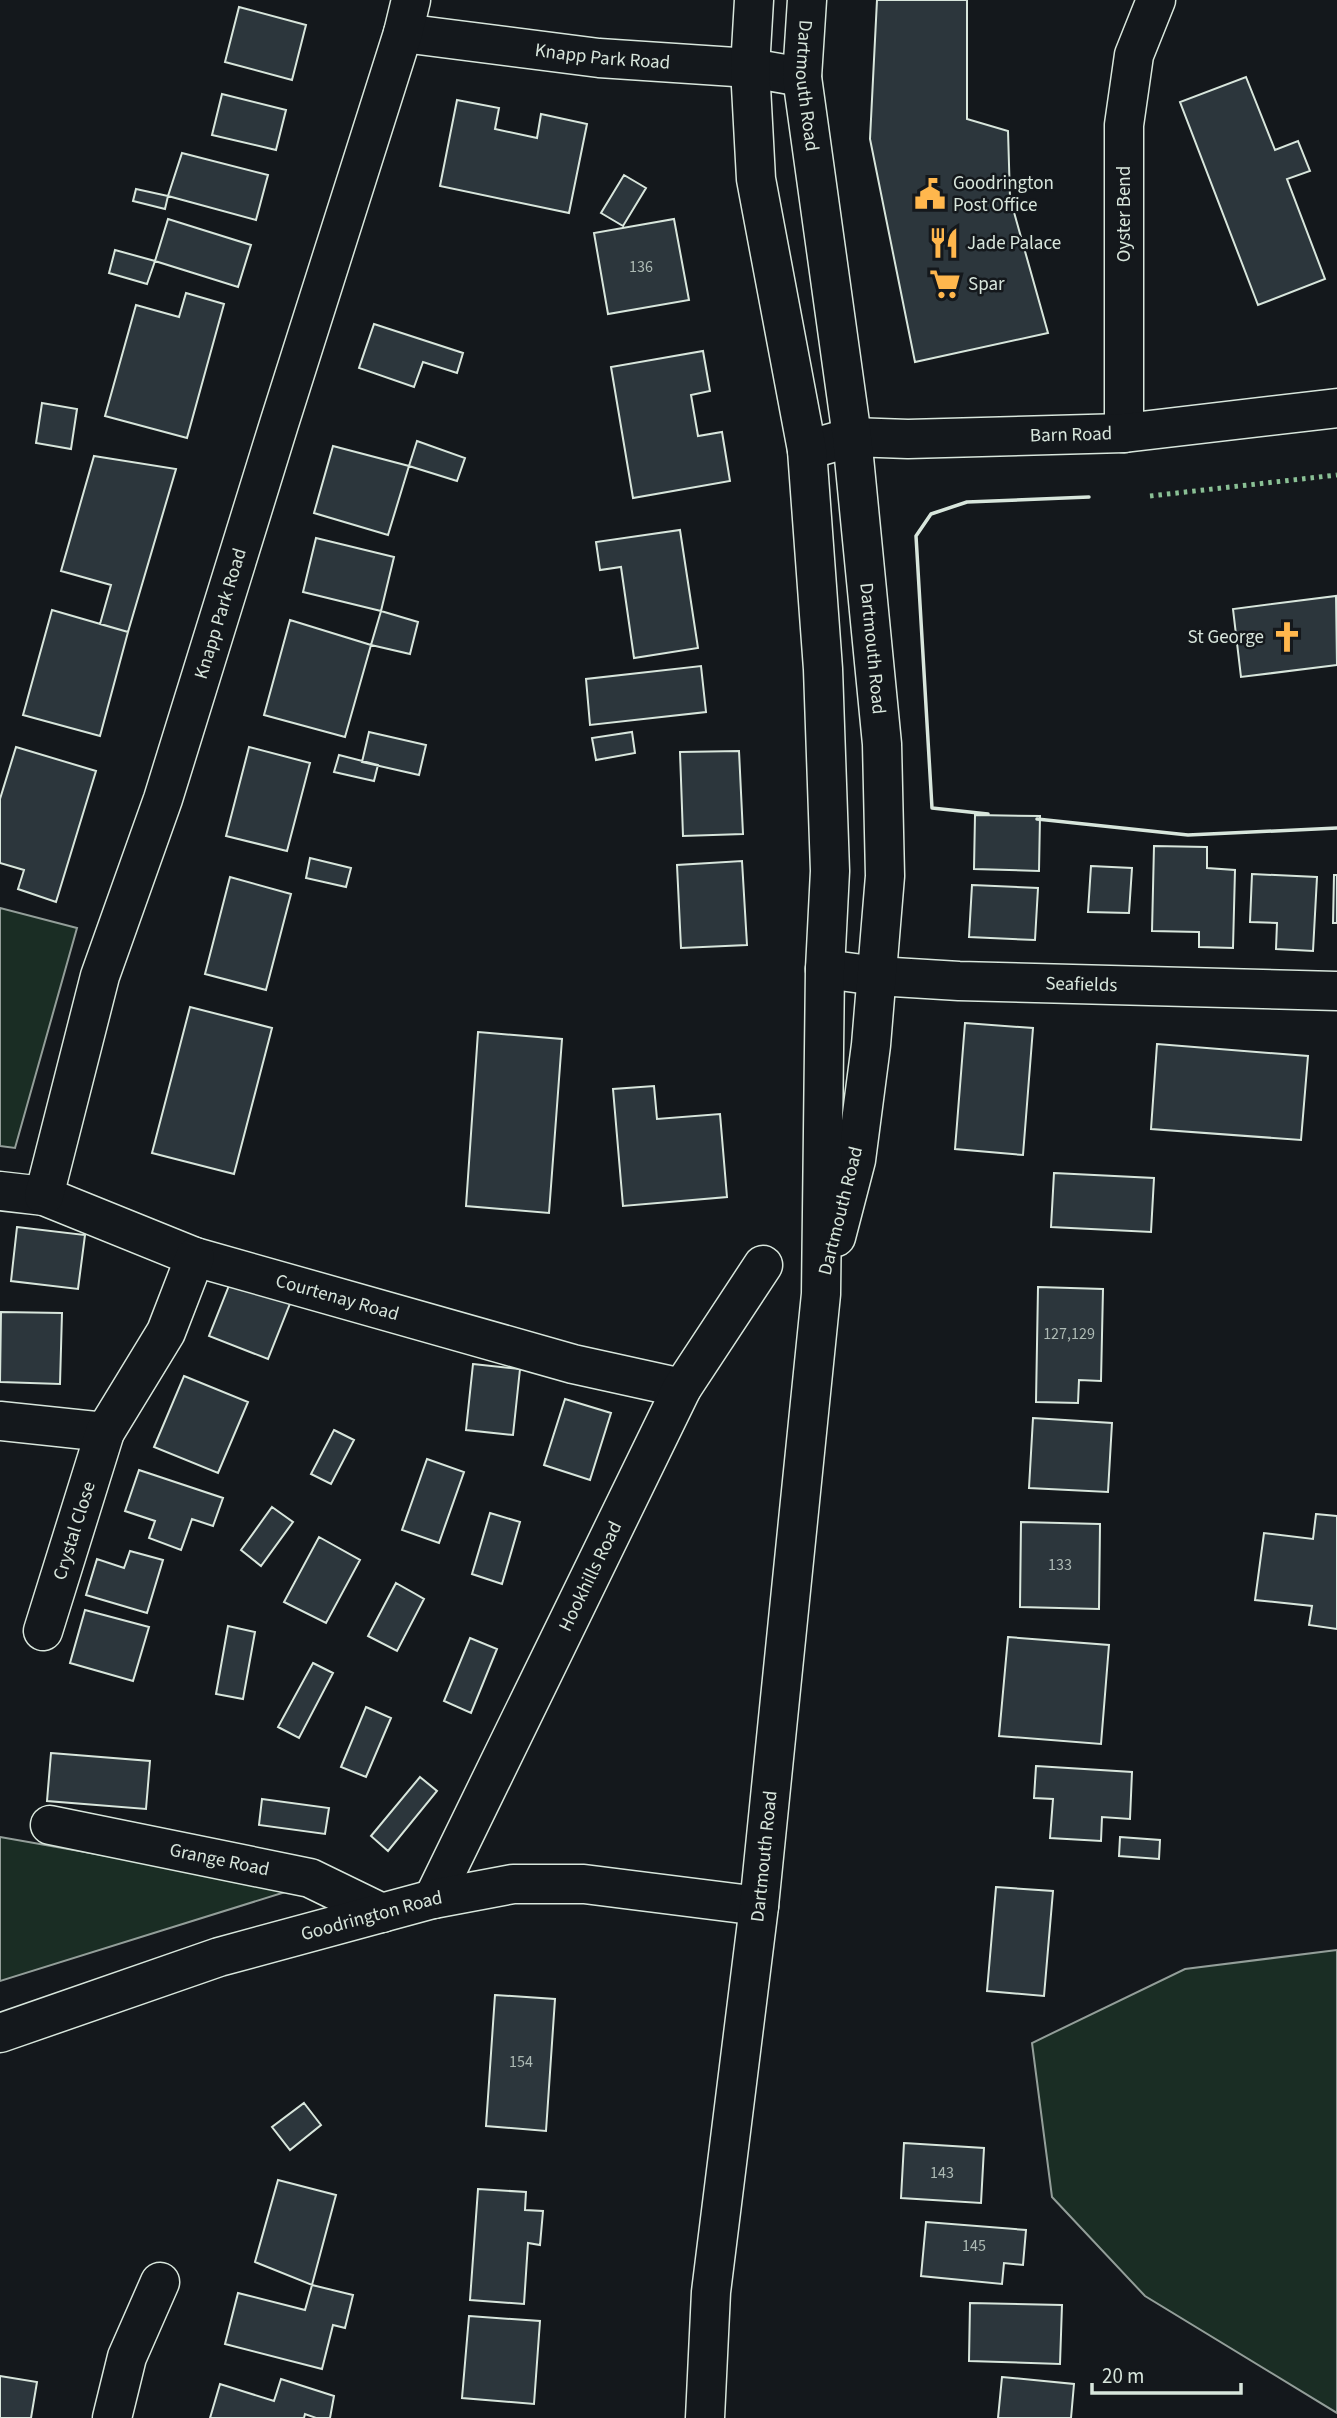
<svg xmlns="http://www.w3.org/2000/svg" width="1337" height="2418" font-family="'Source Sans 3',sans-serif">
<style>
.green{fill:#1a2d24;stroke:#939e99;stroke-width:2}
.building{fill:#2c363c;stroke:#d8e6dc;stroke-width:2}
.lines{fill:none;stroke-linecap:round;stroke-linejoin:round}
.minor-casing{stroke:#d8e6dc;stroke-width:41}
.major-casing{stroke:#d8e6dc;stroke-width:41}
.minor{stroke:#14181c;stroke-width:38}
.major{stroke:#14181c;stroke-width:38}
.hedge{stroke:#8ac095;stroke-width:5;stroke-dasharray:3.5 5;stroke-linecap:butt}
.wall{stroke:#d8e6dc;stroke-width:3.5}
.labels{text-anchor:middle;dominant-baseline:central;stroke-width:5;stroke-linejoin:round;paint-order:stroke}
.number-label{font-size:16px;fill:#adbab4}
.street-label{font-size:19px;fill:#d8e6dc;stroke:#14181c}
.poi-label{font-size:19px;fill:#d8e6dc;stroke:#14181c;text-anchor:start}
</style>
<rect width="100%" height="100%" fill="#14181c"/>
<path class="green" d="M 0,908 L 77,928 L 15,1148 L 0,1146 Z
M 0,1837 L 295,1889 L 0,1981 Z
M 1337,1950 L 1337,2413 L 1145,2296 L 1052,2197 L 1032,2043 L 1185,1969 Z"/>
<path class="building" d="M 877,0 L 967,0 L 967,119 L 1008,131 L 1010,198 L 1048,333 L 915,362 L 870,139 Z
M 239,7 L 306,25 L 292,80 L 225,62 Z
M 1246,77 L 1275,150 L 1298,141 L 1310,171 L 1287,179 L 1325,279 L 1258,305 L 1180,102 Z
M 222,94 L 286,110 L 276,150 L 212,135 Z
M 457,100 L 499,108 L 495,129 L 537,138 L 541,114 L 587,124 L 569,213 L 440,186 Z
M 182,153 L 268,175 L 256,220 L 168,196 Z
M 624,175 L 646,188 L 623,226 L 601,213 Z
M 136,189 L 168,196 L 165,209 L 133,201 Z
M 168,219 L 251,245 L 238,287 L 155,261 Z
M 674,219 L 689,300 L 608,314 L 594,233 Z
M 115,250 L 155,261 L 147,284 L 109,273 Z
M 186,293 L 224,304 L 187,438 L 105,416 L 136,305 L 179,317 Z
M 374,324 L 463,353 L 457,373 L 423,362 L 414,387 L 359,368 Z
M 703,351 L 710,391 L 691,395 L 698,436 L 722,432 L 730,481 L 633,498 L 611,367 Z
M 42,403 L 77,409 L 71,449 L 36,443 Z
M 417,441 L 465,458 L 457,481 L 409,466 Z
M 333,446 L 409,466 L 388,535 L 314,513 Z
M 94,456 L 176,469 L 128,632 L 100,624 L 111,585 L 61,571 Z
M 680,530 L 698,648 L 634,658 L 621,567 L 600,570 L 596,542 Z
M 316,538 L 394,557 L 381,611 L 303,592 Z
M 1336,596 L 1337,665 L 1241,677 L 1233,609 Z
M 52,610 L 128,632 L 100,736 L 23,715 Z
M 381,611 L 418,622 L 410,654 L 371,645 Z
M 290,620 L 371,645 L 345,737 L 264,715 Z
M 701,666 L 706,712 L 590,725 L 586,679 Z
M 369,732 L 426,745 L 419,775 L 362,762 Z
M 632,732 L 635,753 L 596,760 L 592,738 Z
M 16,747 L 96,771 L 56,902 L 18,889 L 24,870 L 0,863 L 0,799 Z
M 249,747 L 310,763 L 287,851 L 226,836 Z
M 739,751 L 743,834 L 683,836 L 680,752 Z
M 339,755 L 378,765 L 374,781 L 334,772 Z
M 975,815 L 1040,816 L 1039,871 L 974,869 Z
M 1154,846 L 1207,847 L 1207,868 L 1235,870 L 1233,948 L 1199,947 L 1199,932 L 1152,931 Z
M 310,858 L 351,868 L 346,887 L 306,878 Z
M 742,861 L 747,945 L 681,948 L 677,865 Z
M 1091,866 L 1132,868 L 1129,913 L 1088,912 Z
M 1252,874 L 1317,877 L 1313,951 L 1276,949 L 1277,923 L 1250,922 Z
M 1334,875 L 1337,875 L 1337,923 L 1333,923 Z
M 230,877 L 291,894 L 266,990 L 205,974 Z
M 972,885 L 1038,888 L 1035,940 L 969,937 Z
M 190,1007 L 272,1028 L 234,1174 L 152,1153 Z
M 965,1023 L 1033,1028 L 1023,1155 L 955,1149 Z
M 478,1032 L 562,1039 L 549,1213 L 466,1206 Z
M 1157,1044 L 1308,1056 L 1301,1140 L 1151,1129 Z
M 654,1086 L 657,1119 L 720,1114 L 727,1197 L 623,1206 L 613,1089 Z
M 1054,1173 L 1154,1178 L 1151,1232 L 1051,1227 Z
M 17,1227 L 85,1235 L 78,1289 L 11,1281 Z
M 234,1273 L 293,1296 L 268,1359 L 209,1336 Z
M 1038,1287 L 1103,1289 L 1101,1381 L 1079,1380 L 1078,1403 L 1036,1402 Z
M 1,1312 L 62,1313 L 60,1384 L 0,1382 Z
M 473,1364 L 520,1369 L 513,1435 L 466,1430 Z
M 184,1376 L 248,1402 L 218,1473 L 154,1447 Z
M 565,1399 L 611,1413 L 590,1480 L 544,1465 Z
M 1033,1418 L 1112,1423 L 1108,1492 L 1029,1488 Z
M 334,1430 L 354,1440 L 331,1484 L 311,1474 Z
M 427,1459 L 464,1472 L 439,1543 L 402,1530 Z
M 139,1470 L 223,1498 L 213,1526 L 192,1519 L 181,1550 L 149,1538 L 155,1521 L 125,1511 Z
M 272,1507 L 293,1522 L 261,1566 L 241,1550 Z
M 490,1513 L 520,1522 L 502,1584 L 472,1574 Z
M 1316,1514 L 1337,1516 L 1337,1629 L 1309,1625 L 1312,1606 L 1255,1600 L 1264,1533 L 1313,1539 Z
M 1021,1522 L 1100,1524 L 1099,1609 L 1020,1607 Z
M 319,1537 L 360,1560 L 326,1623 L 284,1602 Z
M 130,1551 L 163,1560 L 147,1613 L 86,1595 L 97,1559 L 124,1568 Z
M 396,1583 L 424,1599 L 397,1651 L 368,1636 Z
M 85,1610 L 149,1627 L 133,1681 L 70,1663 Z
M 228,1626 L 255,1632 L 243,1699 L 216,1694 Z
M 1008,1637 L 1109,1645 L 1101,1744 L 999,1736 Z
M 470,1638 L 497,1649 L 471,1713 L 444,1701 Z
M 313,1663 L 333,1673 L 299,1738 L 278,1727 Z
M 366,1707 L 391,1718 L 366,1777 L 341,1767 Z
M 51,1753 L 150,1761 L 146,1809 L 47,1801 Z
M 1036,1766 L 1132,1772 L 1130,1819 L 1102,1817 L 1101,1841 L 1050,1838 L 1053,1799 L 1034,1798 Z
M 420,1777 L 437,1791 L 388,1851 L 371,1836 Z
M 262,1799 L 329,1808 L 325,1834 L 259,1825 Z
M 1120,1837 L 1160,1840 L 1159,1859 L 1119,1856 Z
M 996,1887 L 1053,1891 L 1044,1996 L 987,1991 Z
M 495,1995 L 555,1999 L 546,2131 L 486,2126 Z
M 304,2103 L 321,2125 L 290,2150 L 272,2127 Z
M 904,2143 L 984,2148 L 981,2203 L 901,2198 Z
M 278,2180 L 336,2195 L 312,2285 L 255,2262 Z
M 478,2189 L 526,2192 L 525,2210 L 543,2211 L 540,2245 L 528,2243 L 524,2304 L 470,2300 Z
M 926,2222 L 1026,2230 L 1023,2265 L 1004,2263 L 1002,2284 L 921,2276 Z
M 312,2285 L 353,2295 L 345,2328 L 333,2325 L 322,2369 L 225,2344 L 238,2293 L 305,2310 Z
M 970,2303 L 1062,2305 L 1060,2364 L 969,2361 Z
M 469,2316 L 540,2321 L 534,2404 L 462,2398 Z
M 0,2376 L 37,2382 L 31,2418 L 0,2418 Z
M 1002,2377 L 1074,2384 L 1071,2418 L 998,2418 Z
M 281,2379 L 334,2396 L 330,2418 L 316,2418 L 305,2414 L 304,2418 L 210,2418 L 220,2384 L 274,2401 Z"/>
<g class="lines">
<defs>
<g id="minor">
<path id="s1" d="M 403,33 L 599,58 L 750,68 L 802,77"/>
<path d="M 1124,433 L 1124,125 L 1134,55 L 1156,0"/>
<path id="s2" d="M 807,450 L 852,437 L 908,439 L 1124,433 L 1337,408"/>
<path id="s3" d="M 825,969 L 877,976 L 959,981 L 1337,991"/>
<path id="s4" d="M 0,1191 L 44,1196 L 195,1257 L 573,1364 L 682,1388"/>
<path id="s5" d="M 44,1196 L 100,976 L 163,799 L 279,424 L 403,33 L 411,0"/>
<path d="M 0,1421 L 105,1432"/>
<path id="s6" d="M 43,1631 L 105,1432 L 166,1332 L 195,1257"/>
<path id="s7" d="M 50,1825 L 310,1878 L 382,1913"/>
<path id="s8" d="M 433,1899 L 682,1388 L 763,1265"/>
<path id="s9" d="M 0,2033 L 219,1957 L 433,1899 L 513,1884 L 584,1884 L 759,1906"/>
<path d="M 112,2418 L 127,2357 L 160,2282"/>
</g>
<g id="major">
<path id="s10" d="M 807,0 L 802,77 L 852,437 L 882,744 L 885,876 L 871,1045 L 856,1160 L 836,1237"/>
<path id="s11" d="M 705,2418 L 711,2292 L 759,1906 L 821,1294 L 825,969 L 830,871 L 823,669 L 807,450 L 756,179 L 750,68 L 754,0"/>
</g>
</defs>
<use href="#minor" class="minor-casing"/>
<use href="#major" class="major-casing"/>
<use href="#minor" class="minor"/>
<use href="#major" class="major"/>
<path class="hedge" d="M 1150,496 L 1337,475"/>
<path class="wall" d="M 988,814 L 932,808 L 916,536 L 931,514 L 967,502 L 1089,497
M 1037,819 L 1188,835 L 1337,828"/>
</g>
<defs>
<symbol id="civic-bare" viewBox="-9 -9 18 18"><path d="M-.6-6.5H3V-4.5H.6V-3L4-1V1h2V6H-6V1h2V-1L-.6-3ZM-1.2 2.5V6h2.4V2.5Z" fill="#ffb74d" stroke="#14181c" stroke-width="2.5" paint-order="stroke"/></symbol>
<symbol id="restaurant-bare" viewBox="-9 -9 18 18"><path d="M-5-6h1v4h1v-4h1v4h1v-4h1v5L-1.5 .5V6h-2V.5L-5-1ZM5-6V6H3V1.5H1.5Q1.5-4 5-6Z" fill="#ffb74d" stroke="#14181c" stroke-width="2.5" paint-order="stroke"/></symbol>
<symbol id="supermarket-bare" viewBox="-9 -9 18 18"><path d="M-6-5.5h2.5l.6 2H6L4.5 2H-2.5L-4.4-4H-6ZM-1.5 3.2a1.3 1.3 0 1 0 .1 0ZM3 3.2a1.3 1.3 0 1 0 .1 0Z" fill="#ffb74d" stroke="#14181c" stroke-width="2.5" paint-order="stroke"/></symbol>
<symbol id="church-bare" viewBox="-9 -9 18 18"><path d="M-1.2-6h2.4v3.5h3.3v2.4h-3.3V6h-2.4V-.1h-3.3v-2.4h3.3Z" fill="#ffb74d" stroke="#14181c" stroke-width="2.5" paint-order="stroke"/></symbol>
</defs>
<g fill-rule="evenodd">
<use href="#civic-bare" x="908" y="172" width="44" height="44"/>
<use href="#restaurant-bare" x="922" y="221" width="44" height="44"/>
<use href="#supermarket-bare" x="923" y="262" width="44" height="44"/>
<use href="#church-bare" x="1265" y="615" width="44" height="44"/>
</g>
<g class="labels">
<g class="number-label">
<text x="641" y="267">136</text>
<text x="1069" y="1334">127,129</text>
<text x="1060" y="1565">133</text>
<text x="521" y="2062">154</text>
<text x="942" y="2173">143</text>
<text x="974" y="2246">145</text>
</g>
<g class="street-label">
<text stroke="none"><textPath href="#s1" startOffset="201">Knapp Park Road</textPath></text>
<text stroke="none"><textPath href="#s10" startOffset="86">Dartmouth Road</textPath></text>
<text transform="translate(1124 214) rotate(-90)">Oyster Bend</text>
<text stroke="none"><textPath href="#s2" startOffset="266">Barn Road</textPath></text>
<text stroke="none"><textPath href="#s5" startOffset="609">Knapp Park Road</textPath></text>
<text stroke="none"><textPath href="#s10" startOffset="653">Dartmouth Road</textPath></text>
<text stroke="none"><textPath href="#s3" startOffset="257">Seafields</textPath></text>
<text transform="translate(841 1211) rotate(-76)">Dartmouth Road</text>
<text stroke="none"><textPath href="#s4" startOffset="355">Courtenay Road</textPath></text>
<text stroke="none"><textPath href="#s6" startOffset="105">Crystal Close</textPath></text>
<text stroke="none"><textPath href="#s8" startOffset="359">Hookhills Road</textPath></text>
<text stroke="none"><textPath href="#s11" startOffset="565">Dartmouth Road</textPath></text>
<text stroke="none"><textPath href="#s7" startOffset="173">Grange Road</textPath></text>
<text stroke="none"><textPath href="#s9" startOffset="390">Goodrington Road</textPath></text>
</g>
<g class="poi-label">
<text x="953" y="183">Goodrington<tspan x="953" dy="22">Post Office</tspan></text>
<text x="967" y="243">Jade Palace</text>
<text x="968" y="284">Spar</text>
<text x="1264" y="637" text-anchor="end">St George</text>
</g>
</g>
<path d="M1092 2383v10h149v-10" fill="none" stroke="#d8e6dc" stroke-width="3.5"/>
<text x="1102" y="2383" font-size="21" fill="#d8e6dc" stroke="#14181c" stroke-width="5" paint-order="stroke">20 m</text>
</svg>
